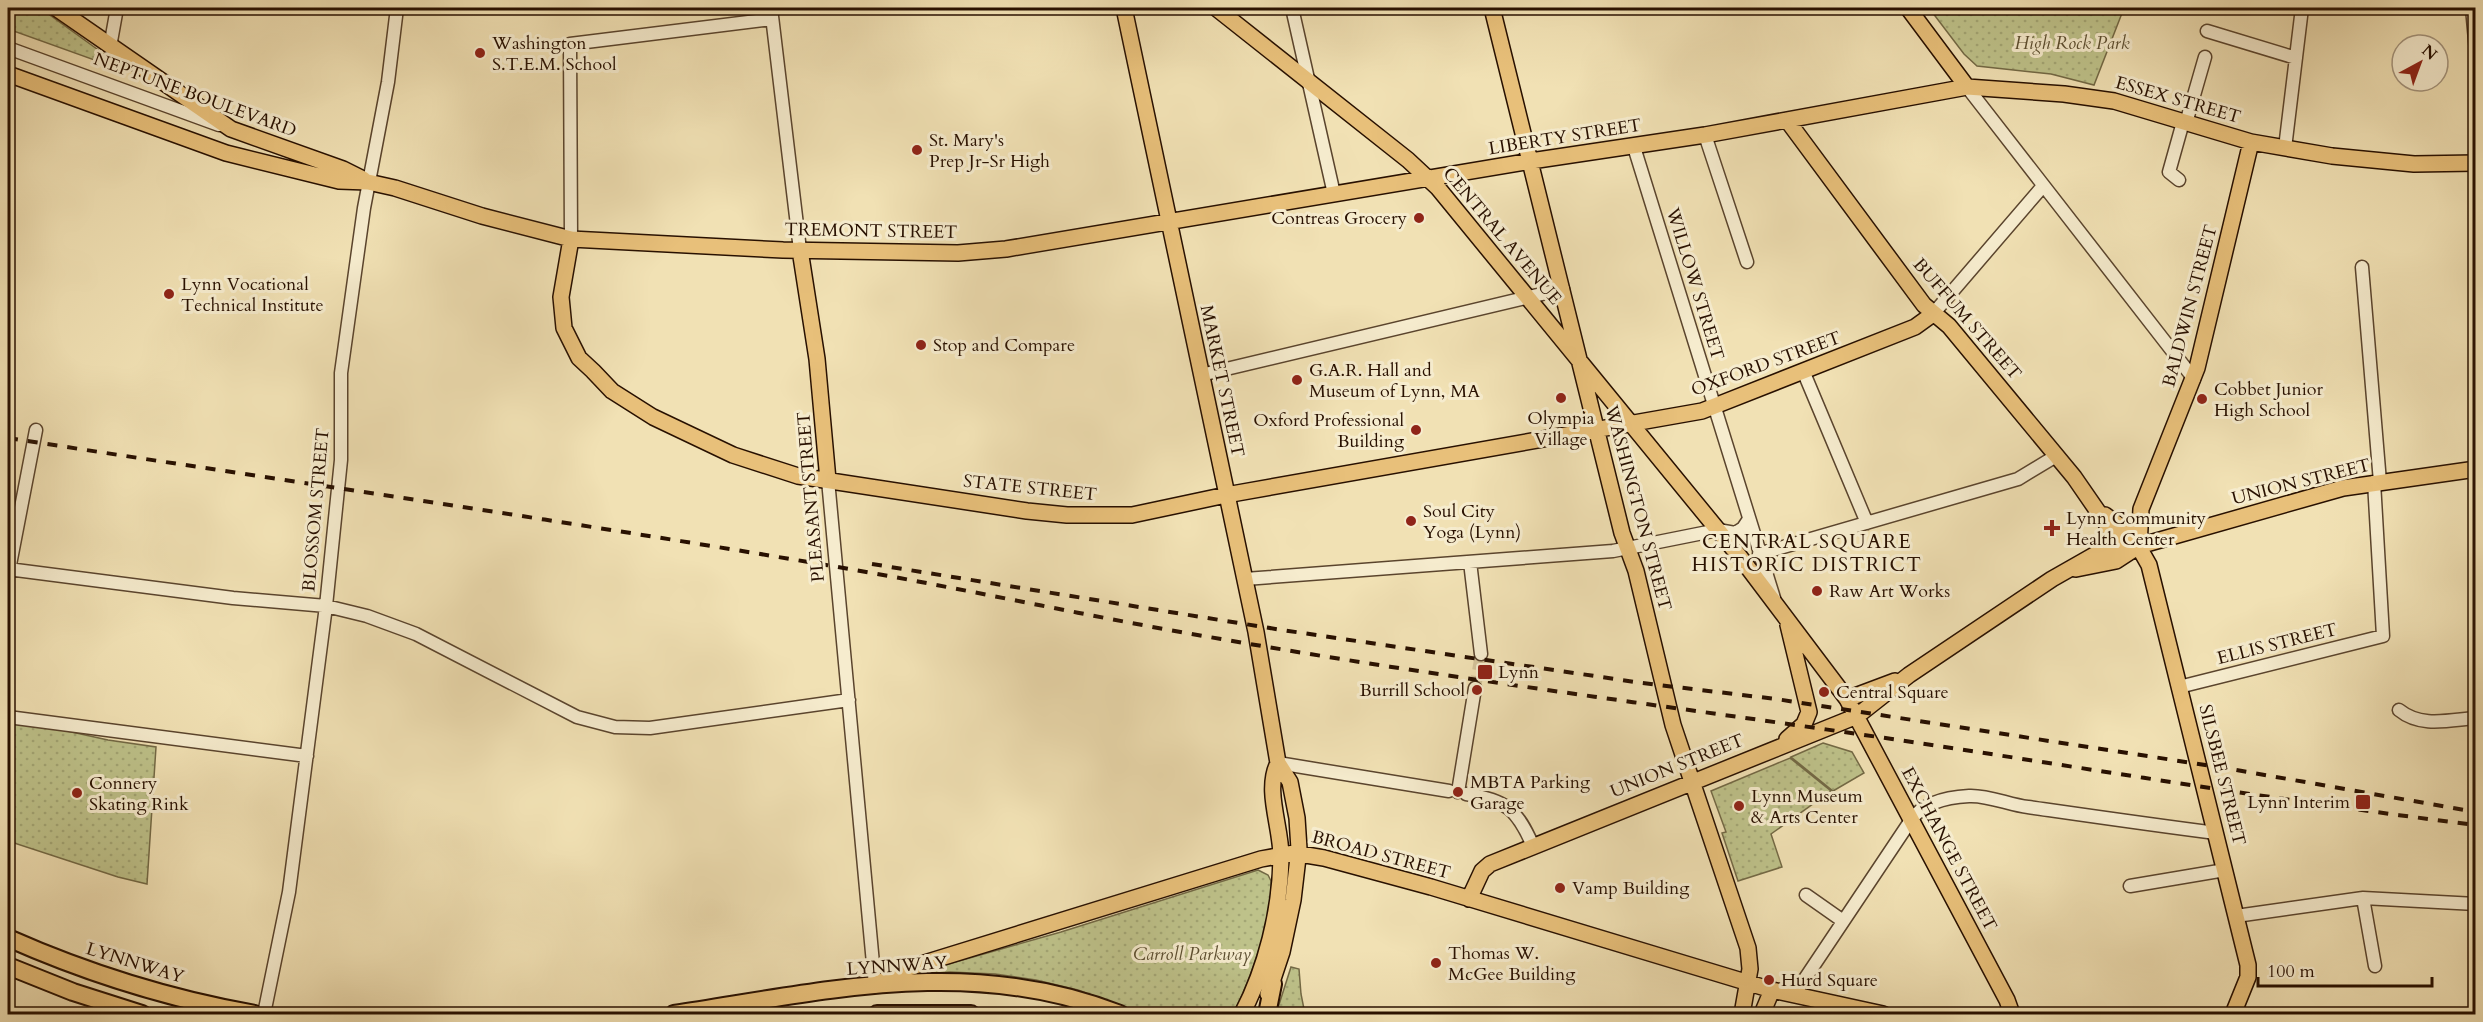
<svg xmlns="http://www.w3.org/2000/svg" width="2483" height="1022" font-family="Cardo,serif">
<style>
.park{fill:url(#park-dots);stroke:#736945;stroke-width:1.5}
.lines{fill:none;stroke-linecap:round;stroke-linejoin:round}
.minor-tunnel{stroke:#d3c299;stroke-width:12;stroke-dasharray:12 6;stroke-linecap:butt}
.minor-casing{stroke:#5a442d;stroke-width:15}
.major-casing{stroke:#281000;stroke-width:18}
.highway-casing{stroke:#281000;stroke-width:20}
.minor{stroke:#f6ecce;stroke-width:12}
.major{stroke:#e8c07a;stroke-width:15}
.highway{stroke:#e8c07a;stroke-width:16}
.rail{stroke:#281000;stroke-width:4;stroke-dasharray:10 10;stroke-linecap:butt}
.poi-dot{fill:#8f2418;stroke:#f6ecce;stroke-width:2}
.labels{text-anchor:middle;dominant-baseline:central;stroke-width:6;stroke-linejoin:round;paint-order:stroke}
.poi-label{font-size:18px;fill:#281000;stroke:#f6ecce;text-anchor:start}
.park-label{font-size:18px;font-style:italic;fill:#5c4e30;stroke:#f6ecce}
.street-label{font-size:18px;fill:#281000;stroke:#f6ecce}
.neighbourhood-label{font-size:20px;letter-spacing:1.5px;fill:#281000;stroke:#f6ecce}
</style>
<defs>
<pattern id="park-dots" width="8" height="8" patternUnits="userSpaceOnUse" patternTransform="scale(1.5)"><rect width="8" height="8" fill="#bec28a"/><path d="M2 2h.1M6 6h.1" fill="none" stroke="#a3a675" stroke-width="1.8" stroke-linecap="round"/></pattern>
</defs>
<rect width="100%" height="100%" fill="#f1e1b4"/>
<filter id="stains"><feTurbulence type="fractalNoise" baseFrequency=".00333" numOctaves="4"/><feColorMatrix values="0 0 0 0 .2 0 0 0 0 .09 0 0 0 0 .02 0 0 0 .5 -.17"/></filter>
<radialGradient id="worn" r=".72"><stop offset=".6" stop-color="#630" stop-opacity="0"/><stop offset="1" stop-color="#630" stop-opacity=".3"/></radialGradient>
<path class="park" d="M 8,8 L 40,8 L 115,62 L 111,66 L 8,29 Z
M 1929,8 L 2124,8 L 2094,85 L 2051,74 L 1977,66 L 1964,54 Z
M 8,718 L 108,740 L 156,747 L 147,884 L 118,877 L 8,841 Z
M 1823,743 L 1852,752 L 1864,773 L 1833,791 L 1791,757 Z
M 1790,758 L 1831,791 L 1771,834 L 1782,867 L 1738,881 L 1722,833 L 1726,832 L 1711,791 Z
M 1258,870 L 1268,875 L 1271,881 C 1273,918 1250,981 1233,1014 L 1144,1014 L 1078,990 L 1036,980 L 995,974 L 950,972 L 910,975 L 1061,932 Z
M 1291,967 L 1299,969 L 1301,994 L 1305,1014 L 1276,1014 Z"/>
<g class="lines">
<path class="minor-tunnel" d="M 1475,688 L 1481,654"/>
<defs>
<path id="minor" d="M 771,8 L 800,250
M 1292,8 L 1334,194
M 2472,8 L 2476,51
M 2207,31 L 2296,58
M 110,47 L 117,8
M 8,48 L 219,125
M 1967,87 L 2194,379
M 2186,123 L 2205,57
M 1705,135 L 1747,262
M 1634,147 L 1774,598
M 2285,148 L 2302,8
M 2179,180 L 2169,172 L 2183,122
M 571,239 L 570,44 L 772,19
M 2362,267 L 2380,482
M 1933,314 L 2043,186
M 1804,373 L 1867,523
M 1201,375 L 1563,289
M 828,480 L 875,985
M 1759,554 L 2018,479 L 2056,456
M 1470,562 L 1481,654
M 8,569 L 233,598 L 326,606 L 367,616 L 416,634 L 577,717 L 615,727 L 650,728 L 849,700
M 8,575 L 36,430
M 1245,579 L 1613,551 L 1718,530 L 1735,533 L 1743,528 L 1749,519
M 2179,687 L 2383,636 L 2374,482
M 2399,710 C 2421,728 2449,720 2476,718
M 8,717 L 307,756
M 1278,763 L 1449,791
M 1458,792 L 1475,688
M 1466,794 C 1506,800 1517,809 1533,846
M 2130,886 L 2225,870
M 1806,895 L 1843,921
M 2363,898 L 2375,966
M 2236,916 L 2363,898 L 2476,904
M 1794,995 L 1911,820 C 1924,802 1949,797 1969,796 C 1989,795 2009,805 2028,807 C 2091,816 2153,825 2216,833
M 264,1014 L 289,892 L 326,606 L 341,460 L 341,373 L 364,208 L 388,82 L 397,8"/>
<path id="major" d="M 56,8 L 231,129 L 343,169 L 363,179
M 1124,8 L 1256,632 L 1278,763 L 1290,782 L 1297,818 L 1299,849 L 1293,900 L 1282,952 L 1268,994
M 1216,8 L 1408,160 L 1438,188 L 1740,557 L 1847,699 L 2007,1000 L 2012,1014
M 1492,8 L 1622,533 L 1636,571 L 1673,725 L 1748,948 L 1750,969 L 1742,1014
M 1908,8 L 1967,87
M 8,74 L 226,153 L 339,181 L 368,182 L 395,188 L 482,216 L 571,239 L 783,250 L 958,253 L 1006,249 L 1531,161 L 1705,135 L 1967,87 L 2064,94 L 2114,101 L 2251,142 L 2332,156 L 2414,164 L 2476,163
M 1787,120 L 1924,305 L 1949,326 L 2074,477 L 2112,532 L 2135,544
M 571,239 L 561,297 L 564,328 L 579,358 L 593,371 L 612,391 L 653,417 L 733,455 L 798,476 L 1027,511 L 1067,515 L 1132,515 L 1226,495 L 1702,411 L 1915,327 L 1933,314
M 800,250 L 817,359 L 828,480
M 2105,515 L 2132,535 L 2149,565 L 2248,965 L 2248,977 L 2233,1014
M 2139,546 L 2141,509 L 2197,368 L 2251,142
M 2076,569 L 2116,561 L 2139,546
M 1847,699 L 1895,681
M 1787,739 L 1804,724 L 1809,712 L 1788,625
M 1469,899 L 1482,871 L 1490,864 L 1857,716 L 1909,675 L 2052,579 L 2103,550 L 2123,545 L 2139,546 L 2343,488 L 2476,469
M 875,985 L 905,969 L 1261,859 L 1294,853 L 1324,858 L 1431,887 L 1772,990 L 1883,1014
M 1242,1014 C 1266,968 1280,911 1281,859 C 1282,828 1264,791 1278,763
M 1762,1014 L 1772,990"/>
<path id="highway" d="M 8,938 C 87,973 170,999 255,1014
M 8,966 L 73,992 L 142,1014
M 674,1014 C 827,991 970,955 1120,1014
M 877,1014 L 971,1014
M 1267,1014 L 1273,984"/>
</defs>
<use href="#minor" class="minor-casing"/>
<use href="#major" class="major-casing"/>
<use href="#highway" class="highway-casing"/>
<use href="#minor" class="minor"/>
<use href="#major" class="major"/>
<use href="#highway" class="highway"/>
<path class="rail" d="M 8,438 C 280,480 554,519 826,565 C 958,587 1089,617 1221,639 C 1444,678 1668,706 1892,739 C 2086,768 2280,801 2476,825
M 872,564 L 1282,630 L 1642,683 L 1776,699 L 2225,768 L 2476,812"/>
</g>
<g class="poi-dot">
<circle cx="480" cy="53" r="6"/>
<circle cx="917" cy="150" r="6"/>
<circle cx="1419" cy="218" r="6"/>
<circle cx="169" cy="294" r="6"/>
<circle cx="921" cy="345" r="6"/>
<circle cx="1297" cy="380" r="6"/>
<circle cx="1561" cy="398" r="6"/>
<circle cx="2202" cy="399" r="6"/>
<circle cx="1416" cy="430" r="6"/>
<circle cx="1411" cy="521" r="6"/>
<path d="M2049 519h6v6h6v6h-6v6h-6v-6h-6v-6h6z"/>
<circle cx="1817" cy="591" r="6"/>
<rect x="1477" y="664" width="16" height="16" rx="3"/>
<circle cx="1477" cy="690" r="6"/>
<circle cx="1824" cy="692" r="6"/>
<circle cx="1458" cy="792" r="6"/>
<circle cx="77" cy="793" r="6"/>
<rect x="2355" y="794" width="16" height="16" rx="3"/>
<circle cx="1739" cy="806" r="6"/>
<circle cx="1560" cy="888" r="6"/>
<circle cx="1436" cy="963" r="6"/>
<circle cx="1769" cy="980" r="6"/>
</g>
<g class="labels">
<g class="poi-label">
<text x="492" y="43">Washington<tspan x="492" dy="21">S.T.E.M. School</tspan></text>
<text x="929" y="140">St. Mary's<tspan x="929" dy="21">Prep Jr-Sr High</tspan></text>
<text x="1407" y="218" text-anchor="end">Contreas Grocery</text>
<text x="181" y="284">Lynn Vocational<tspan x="181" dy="21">Technical Institute</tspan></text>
<text x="933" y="345">Stop and Compare</text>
<text x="1309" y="370">G.A.R. Hall and<tspan x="1309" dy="21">Museum of Lynn, MA</tspan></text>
<text x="2214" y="389">Cobbet Junior<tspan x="2214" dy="21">High School</tspan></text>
<text x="1561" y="418" text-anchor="middle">Olympia<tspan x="1561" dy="21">Village</tspan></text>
<text x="1404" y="420" text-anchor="end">Oxford Professional<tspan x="1404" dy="21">Building</tspan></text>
<text x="1423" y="511">Soul City<tspan x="1423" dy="21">Yoga (Lynn)</tspan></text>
<text x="2066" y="518">Lynn Community<tspan x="2066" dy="21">Health Center</tspan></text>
<text x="1829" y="591">Raw Art Works</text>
<text x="1498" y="672">Lynn</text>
<text x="1465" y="690" text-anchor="end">Burrill School</text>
<text x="1836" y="692">Central Square</text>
<text x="1470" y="782">MBTA Parking<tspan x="1470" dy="21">Garage</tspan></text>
<text x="89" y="783">Connery<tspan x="89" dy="21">Skating Rink</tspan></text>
<text x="1751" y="796">Lynn Museum<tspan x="1751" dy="21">&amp; Arts Center</tspan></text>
<text x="2350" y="802" text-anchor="end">Lynn Interim</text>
<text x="1572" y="888">Vamp Building</text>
<text x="1448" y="953">Thomas W.<tspan x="1448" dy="21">McGee Building</tspan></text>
<text x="1781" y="980">Hurd Square</text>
</g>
<g class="park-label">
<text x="2072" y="43">High Rock Park</text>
<text x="1192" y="954">Carroll Parkway</text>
</g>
<g class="street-label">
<text transform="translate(195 95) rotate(20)">NEPTUNE BOULEVARD</text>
<text transform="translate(2178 100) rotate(16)">ESSEX STREET</text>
<text transform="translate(1565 137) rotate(-9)">LIBERTY STREET</text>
<text transform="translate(871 231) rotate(1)">TREMONT STREET</text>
<text transform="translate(1502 236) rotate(50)">CENTRAL AVENUE</text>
<text transform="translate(1695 284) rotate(73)">WILLOW STREET</text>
<text transform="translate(2190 306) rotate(-75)">BALDWIN STREET</text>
<text transform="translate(1967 319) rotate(49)">BUFFUM STREET</text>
<text transform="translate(1766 364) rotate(-20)">OXFORD STREET</text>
<text transform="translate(1222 381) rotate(78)">MARKET STREET</text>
<text transform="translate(2301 482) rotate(-14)">UNION STREET</text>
<text transform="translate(1030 488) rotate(6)">STATE STREET</text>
<text transform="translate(811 497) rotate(-95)">PLEASANT STREET</text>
<text transform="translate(1638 508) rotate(75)">WASHINGTON STREET</text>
<text transform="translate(316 510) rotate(-85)">BLOSSOM STREET</text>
<text transform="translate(2277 644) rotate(-14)">ELLIS STREET</text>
<text transform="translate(1677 766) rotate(-22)">UNION STREET</text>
<text transform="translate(2222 775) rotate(76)">SILSBEE STREET</text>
<text transform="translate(1949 849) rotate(62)">EXCHANGE STREET</text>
<text transform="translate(1381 855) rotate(15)">BROAD STREET</text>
<text transform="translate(135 963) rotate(17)">LYNNWAY</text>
<text transform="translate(897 966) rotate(-4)">LYNNWAY</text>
</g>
<g class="neighbourhood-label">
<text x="1807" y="541">CENTRAL SQUARE<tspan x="1807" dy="23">HISTORIC DISTRICT</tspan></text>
</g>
</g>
<rect width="2483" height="1022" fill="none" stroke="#f1e1b4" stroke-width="30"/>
<rect x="9" y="9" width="2465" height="1004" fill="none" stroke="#281000" stroke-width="3"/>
<rect x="15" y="15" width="2453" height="992" fill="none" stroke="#281000" stroke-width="1.5"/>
<g transform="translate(2420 63) rotate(41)"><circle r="28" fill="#f6ecce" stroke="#a4947c" stroke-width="1.5"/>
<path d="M0-4.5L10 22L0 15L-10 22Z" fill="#8f2418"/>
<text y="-9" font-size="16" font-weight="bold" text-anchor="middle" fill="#281000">N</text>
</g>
<path d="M2258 977v9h174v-9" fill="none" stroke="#281000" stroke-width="3"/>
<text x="2267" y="977" font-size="18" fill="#281000" stroke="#f6ecce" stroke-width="4.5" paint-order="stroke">100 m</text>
<rect width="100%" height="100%" filter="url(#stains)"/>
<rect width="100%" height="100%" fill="url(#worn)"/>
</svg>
